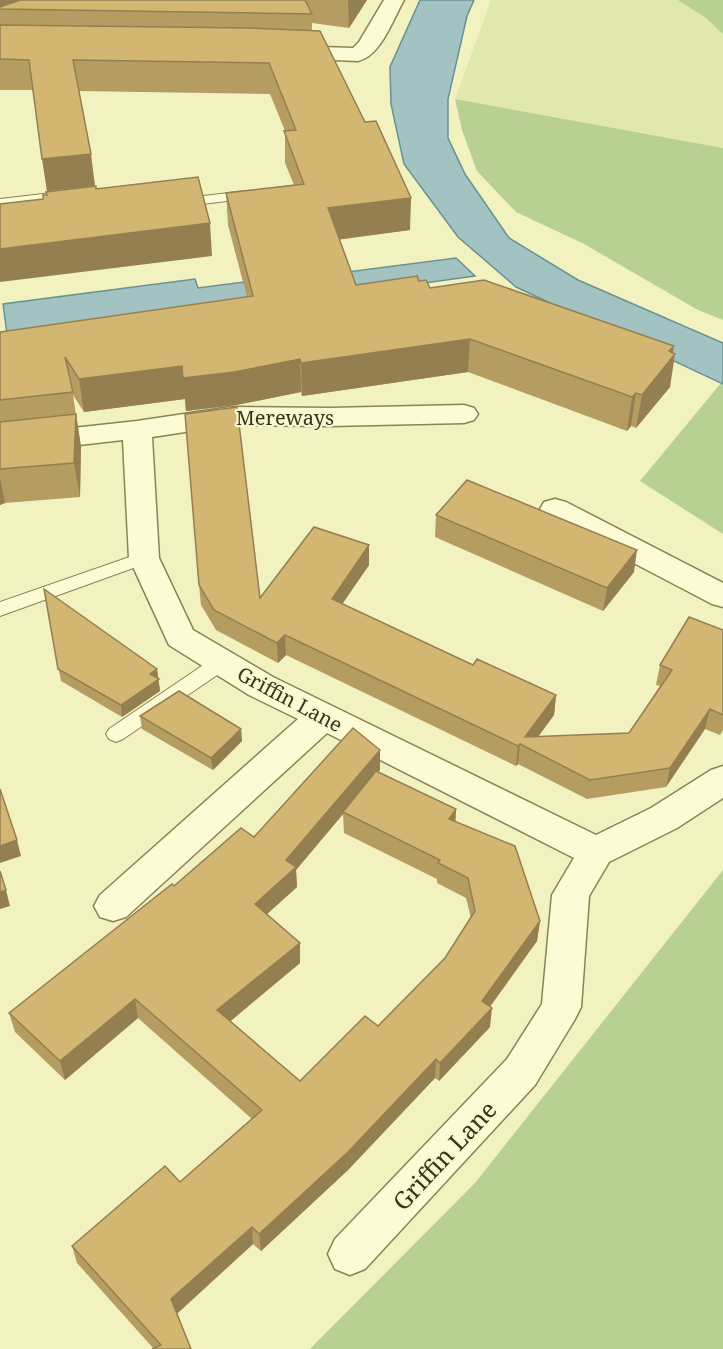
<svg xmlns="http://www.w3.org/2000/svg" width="723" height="1349" font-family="'Noto Serif',serif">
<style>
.farmland{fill:#e1e8ad}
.green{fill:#b8d193}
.water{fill:#a3c3c3;stroke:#699192;stroke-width:1.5}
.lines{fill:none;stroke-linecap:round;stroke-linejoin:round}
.service-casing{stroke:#8c8256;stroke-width:2}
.minor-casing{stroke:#8c8256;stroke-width:3}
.service{fill:#fcfbd4;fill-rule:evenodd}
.minor{fill:#fcfbd4;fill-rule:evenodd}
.wall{fill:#b59d62;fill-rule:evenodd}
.shaded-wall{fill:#947f50}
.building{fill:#d3b672;stroke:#947f50;stroke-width:1.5}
.labels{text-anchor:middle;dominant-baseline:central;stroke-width:4.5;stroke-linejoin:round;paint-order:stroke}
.street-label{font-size:20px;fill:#3b331c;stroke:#f8f8d0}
.near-street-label{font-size:24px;fill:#3b331c;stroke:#f8f8d0}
</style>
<rect width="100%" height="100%" fill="#f2f1c0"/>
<path class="farmland" d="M 491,0 L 723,0 L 723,148 L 455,99 Z"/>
<path class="green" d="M 678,0 L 723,0 L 723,34 L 706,18 Z
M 455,99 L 723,148 L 723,320 L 698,310 L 584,244 L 516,212 L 477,171 L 462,130 Z
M 721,383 L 723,384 L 723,534 L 640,481 Z
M 723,870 L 723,1349 L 310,1349 L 475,1183 Z"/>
<path class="water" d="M 420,0 L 474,0 L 467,16 L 448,99 L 448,138 L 465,174 L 509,238 L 578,280 L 723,343 L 723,384 L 516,287 L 458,237 L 404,164 L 391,104 L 390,67 Z
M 456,258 L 475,276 L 8,341 L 3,304 L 195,279 L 198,288 L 330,271 L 332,274 Z"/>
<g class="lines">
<defs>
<path id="service" d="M 69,191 L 76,195 L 74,198 L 0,207 L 0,199 Z
M 246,191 L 251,192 L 253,195 L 251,198 L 178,207 L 171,203 L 178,199 Z
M 144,552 L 150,554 L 153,558 L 150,562 L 0,616 L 0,602 Z
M 222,655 L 229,657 L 232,662 L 229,667 L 123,739 L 116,742 L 109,739 L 106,734 L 109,729 L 215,657 Z"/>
<path id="minor" d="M 384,0 L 404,0 C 393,19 381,56 358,61 L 287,58 L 279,57 L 276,52 L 279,47 L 287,46 L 353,48 L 359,42 Z
M 464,405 L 474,408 L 478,414 L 474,420 L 464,423 L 330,426 L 231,425 L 152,437 L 159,558 L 193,630 L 273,677 L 596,835 L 651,808 L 711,770 L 723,766 L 723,798 L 677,828 L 609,862 L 589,896 L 581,1007 L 575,1019 L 535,1085 L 365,1269 L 350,1275 L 335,1269 L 328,1254 L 335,1239 L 507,1059 L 542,1004 L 552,895 L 574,858 L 327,733 L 126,917 L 113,921 L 100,917 L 94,906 L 100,895 L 298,719 L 249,695 L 169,645 L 129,558 L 123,440 L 0,454 L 0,436 L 137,421 L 231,407 L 330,408 Z
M 555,499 L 566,502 L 723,583 L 723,607 L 712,604 L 544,516 L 540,509 L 544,502 Z"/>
</defs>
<use href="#service" class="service-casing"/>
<use href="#minor" class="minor-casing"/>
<use href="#service" class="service"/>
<use href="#minor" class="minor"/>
</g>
<path class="wall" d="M 0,0 L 367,0 L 349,28 L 312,23 L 312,31 L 410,230 L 339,239 L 356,285 L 419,281 L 430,288 L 673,352 L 670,387 L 636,428 L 631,426 L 627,431 L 468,372 L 302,396 L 301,392 L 236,405 L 186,411 L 185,399 L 84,412 L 73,395 L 81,447 L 80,497 L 5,503 L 0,505 L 0,332 L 247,297 L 228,225 L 226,193 L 294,185 L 285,163 L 285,131 L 270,94 L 79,91 L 95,186 L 47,191 L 33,90 L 0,90 Z
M 436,515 L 634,572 L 603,611 L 435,537 Z
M 369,545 L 369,565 L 342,604 L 473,665 L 556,695 L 554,715 L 538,737 L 629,733 L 660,686 L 656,685 L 660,665 L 723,630 L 723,730 L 720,735 L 705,729 L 666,787 L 587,799 L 518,764 L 516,766 L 286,655 L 278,663 L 216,630 L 201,605 L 199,585 L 260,598 Z
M 44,589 L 157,669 L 160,691 L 122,717 L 61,681 Z
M 140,716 L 241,729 L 242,741 L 213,770 L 142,729 Z
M 380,770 L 378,772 L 456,809 L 455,821 L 540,921 L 537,941 L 490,1007 L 490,1027 L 439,1081 L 435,1078 L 348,1170 L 261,1251 L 253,1244 L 177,1314 L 191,1349 L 153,1348 L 77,1263 L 72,1246 L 180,1182 L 252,1119 L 138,1018 L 65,1080 L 15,1032 L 9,1013 L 174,886 L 254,837 ZM 343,814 L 344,833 L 437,879 L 437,883 L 466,898 L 471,918 L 445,958 L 378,1026 L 300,1081 L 230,1021 L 300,963 L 267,914 L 297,887 L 296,870 Z"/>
<path class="shaded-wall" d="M 0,0 L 55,0 L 0,9 Z
M 348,0 L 367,0 L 349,28 Z
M 91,154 L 95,186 L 47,191 L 42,159 Z
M 411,198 L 410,230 L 329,241 L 328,208 Z
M 210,223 L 212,256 L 0,282 L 0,249 Z
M 470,339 L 468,372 L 302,396 L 301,363 Z
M 674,346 L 672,358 L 675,354 L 670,387 L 636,428 L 642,395 L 669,351 Z
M 300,359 L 301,392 L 236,405 L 186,411 L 185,399 L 84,412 L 79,379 L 182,366 Z
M 636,393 L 631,426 L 627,431 L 632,397 Z
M 76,414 L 81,447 L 80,497 L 74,463 Z
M 0,478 L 5,503 L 0,505 Z
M 369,545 L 369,565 L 332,619 L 332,599 Z
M 637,550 L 634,572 L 603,611 L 607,588 Z
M 285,635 L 286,655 L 278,663 L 277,643 Z
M 157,669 L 160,691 L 122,717 L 121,705 L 150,674 Z
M 556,695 L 554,715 L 529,749 L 525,737 Z
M 710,709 L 705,729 L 666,787 L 670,768 Z
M 241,729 L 242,741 L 213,770 L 211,758 Z
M 520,744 L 518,764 L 516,766 L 518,746 Z
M 380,750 L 380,770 L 296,870 L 297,887 L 257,923 L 255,904 L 286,860 Z
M 456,809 L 455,830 L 449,819 Z
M 17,840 L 21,856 L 0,863 L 0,846 Z
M 6,890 L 10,906 L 0,909 L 0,892 Z
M 540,921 L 537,941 L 480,1020 L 482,1001 Z
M 300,943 L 300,963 L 220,1030 L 217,1010 Z
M 135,999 L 138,1018 L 65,1080 L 60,1061 Z
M 492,1008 L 490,1027 L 439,1081 L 440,1063 Z
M 436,1059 L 435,1078 L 348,1170 L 261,1251 L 259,1234 Z
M 252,1227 L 253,1244 L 174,1316 L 171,1299 Z"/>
<path class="building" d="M 20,0 L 305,0 L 312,14 L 0,9 L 0,7 Z
M 0,25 L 249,28 L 320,31 L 365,122 L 376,121 L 411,198 L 328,208 L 356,285 L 417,276 L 419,281 L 426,280 L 430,288 L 484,280 L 674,346 L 669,351 L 675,354 L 642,395 L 636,393 L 632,397 L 470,339 L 301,363 L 300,359 L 234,372 L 183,378 L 182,366 L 79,379 L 65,357 L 73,392 L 0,400 L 0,332 L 253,296 L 226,193 L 304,184 L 284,131 L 296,130 L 269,63 L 73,60 L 91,154 L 42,159 L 29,60 L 0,59 Z
M 198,177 L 210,223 L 0,249 L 0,204 L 43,199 L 43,195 L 47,195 L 46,192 L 96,186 L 96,189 Z
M 237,407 L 260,598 L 314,527 L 369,545 L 332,599 L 473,665 L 477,659 L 556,695 L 525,737 L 629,733 L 672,670 L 660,665 L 689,617 L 723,630 L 723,715 L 710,709 L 670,768 L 590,780 L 520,744 L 518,746 L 285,635 L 277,643 L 214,610 L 199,585 L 185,414 Z
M 76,414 L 74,463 L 0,469 L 0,422 Z
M 467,480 L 637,550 L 607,588 L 436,515 Z
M 44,589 L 157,669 L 150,674 L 159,679 L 121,705 L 58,669 Z
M 179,691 L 241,729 L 211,758 L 140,716 Z
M 353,728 L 380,750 L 286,860 L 296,867 L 255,904 L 300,943 L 217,1010 L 300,1081 L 365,1016 L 378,1026 L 445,958 L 475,911 L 468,878 L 438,863 L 440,860 L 343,812 L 376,771 L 456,809 L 449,819 L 515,846 L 540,921 L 482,1001 L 492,1008 L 440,1063 L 436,1059 L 348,1152 L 259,1234 L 252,1227 L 171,1299 L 191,1349 L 152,1349 L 161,1345 L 72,1246 L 165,1166 L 180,1182 L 262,1110 L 135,999 L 60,1061 L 9,1013 L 172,884 L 174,886 L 241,828 L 254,837 Z
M 0,789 L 17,840 L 0,846 Z
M 0,871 L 6,890 L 0,892 Z"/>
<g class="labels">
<g class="street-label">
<text x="285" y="417">Mereways</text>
<text transform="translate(290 699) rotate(28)">Griffin Lane</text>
</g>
<g class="near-street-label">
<text transform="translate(444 1155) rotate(-47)">Griffin Lane</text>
</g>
</g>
</svg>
